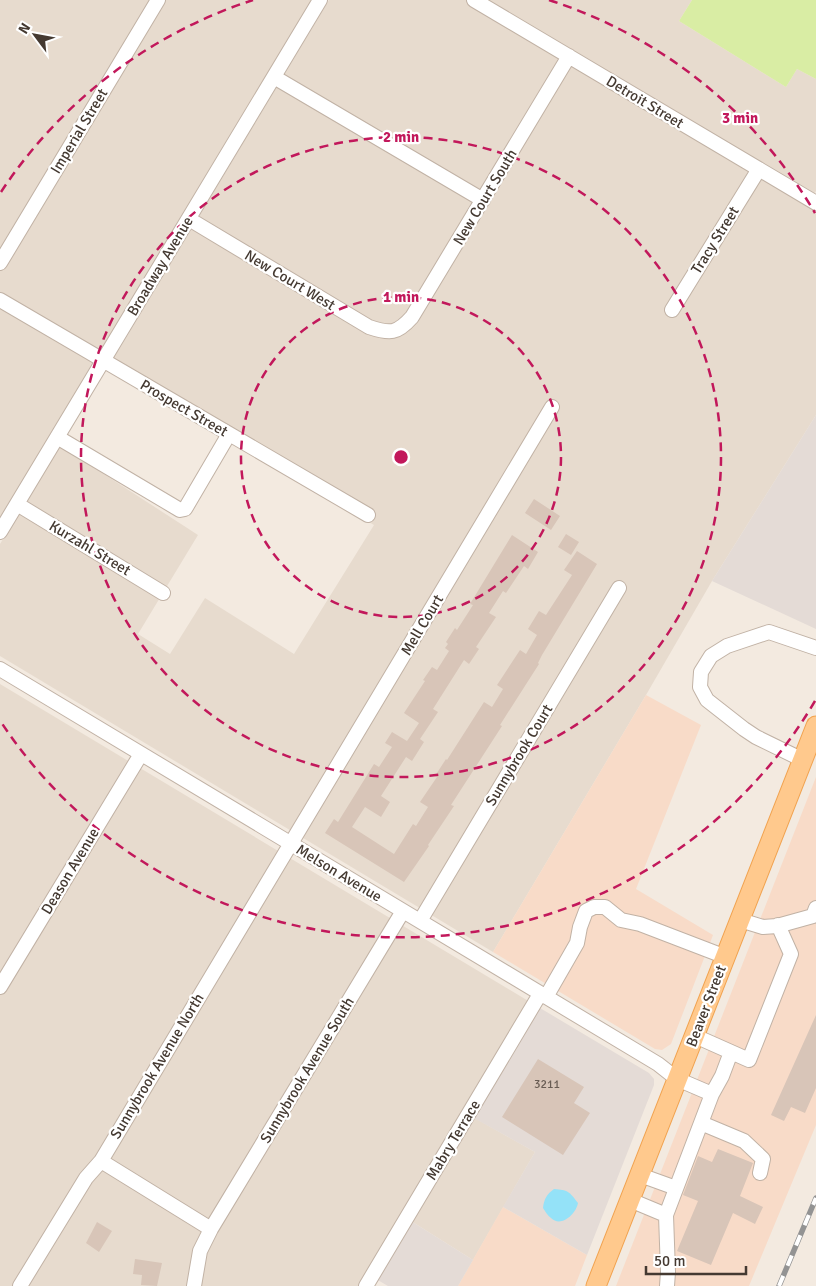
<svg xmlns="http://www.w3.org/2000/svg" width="816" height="1286" font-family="Signika,sans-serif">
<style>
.residential{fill:#e7dbce}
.commercial{fill:#f8dbc8}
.industrial{fill:#e4dbd6}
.green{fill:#d9eda4}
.water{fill:#94e2f8}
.building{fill:#d8c5b8}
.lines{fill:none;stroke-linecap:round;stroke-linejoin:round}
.minor-casing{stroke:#c1b2a5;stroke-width:16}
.major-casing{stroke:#f1a350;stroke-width:21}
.minor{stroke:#fff;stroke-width:14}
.major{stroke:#ffc98d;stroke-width:19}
.rail-casing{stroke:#939393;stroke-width:5.5}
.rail{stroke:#fff;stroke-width:4;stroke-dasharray:11;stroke-linecap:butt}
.ring{fill:none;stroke:#c2185b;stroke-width:2.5;stroke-dasharray:9 6}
.labels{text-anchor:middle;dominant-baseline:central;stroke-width:4.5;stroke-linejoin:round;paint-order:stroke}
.number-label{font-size:12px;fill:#695c53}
.street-label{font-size:15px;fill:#443931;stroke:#fff}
.centre{fill:#c2185b;stroke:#fff;stroke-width:2.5}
.ring-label{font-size:15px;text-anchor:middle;font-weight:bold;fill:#c2185b;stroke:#fff;stroke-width:4.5;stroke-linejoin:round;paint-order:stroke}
</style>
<rect width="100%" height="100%" fill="#f3eae0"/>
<path class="residential" d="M 0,0 L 317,0 L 0,520 Z
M 329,0 L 692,0 L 679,21 L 786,87 L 797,69 L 816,79 L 816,191 L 806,206 L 816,212 L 816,415 L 712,581 L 646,695 L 493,952 L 0,656 L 0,544 L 59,445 L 198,535 L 138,634 L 170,654 L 205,598 L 294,654 L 374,525 L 105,369 L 120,348 Z
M 0,684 L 540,1008 L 473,1117 L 535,1152 L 473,1260 L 411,1221 L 372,1286 L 0,1286 Z"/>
<path class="commercial" d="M 646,695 L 701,725 L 636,889 L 713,935 L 671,1044 L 662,1050 L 655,1049 L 493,952 Z
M 816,777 L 816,1125 L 749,1286 L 616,1286 Z
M 503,1207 L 587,1255 L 575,1286 L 458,1286 Z"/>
<path class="industrial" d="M 816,415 L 816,629 L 712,581 Z
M 540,1008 L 649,1073 L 654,1079 L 654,1085 L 587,1255 L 503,1207 L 535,1152 L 472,1117 Z
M 411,1221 L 473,1260 L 458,1286 L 388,1286 L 376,1279 Z"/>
<path class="green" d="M 692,0 L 816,0 L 816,79 L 797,69 L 786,87 L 679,21 Z"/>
<path class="water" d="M 554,1189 C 568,1190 569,1191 578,1203 C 576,1214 561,1228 551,1218 C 548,1216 545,1211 543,1208 C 544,1199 547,1194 554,1189 Z"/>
<path class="building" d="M 534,499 L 560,516 L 551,530 L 525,513 Z
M 566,534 L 579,542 L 571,555 L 558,547 Z
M 512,535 L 538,552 L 528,569 L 524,566 L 506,593 L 503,591 L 489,613 L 496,617 L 476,647 L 479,649 L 469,664 L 464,660 L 433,709 L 438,712 L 420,739 L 424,742 L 412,761 L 406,757 L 381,796 L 390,802 L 381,817 L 365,807 L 352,827 L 394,854 L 413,824 L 416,826 L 428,807 L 420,802 L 437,777 L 435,776 L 446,759 L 447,760 L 484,702 L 492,707 L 503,689 L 497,685 L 503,676 L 520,650 L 526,654 L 537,635 L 528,629 L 539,611 L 546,615 L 572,575 L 564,570 L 577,551 L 597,564 L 542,655 L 538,663 L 539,664 L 500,725 L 502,726 L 451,805 L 454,806 L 428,845 L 429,846 L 404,882 L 325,833 L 334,819 L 338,822 L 374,764 L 379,767 L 392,747 L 385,743 L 392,732 L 407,741 L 419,723 L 404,713 L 425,681 L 423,680 L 432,667 L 437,670 L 449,651 L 445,648 L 448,644 L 446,642 L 455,628 L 457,630 L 473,605 L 470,604 Z
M 816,1015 L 816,1088 L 805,1113 L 791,1107 L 784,1121 L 771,1115 Z
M 538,1059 L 584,1087 L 574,1103 L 590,1113 L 563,1155 L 502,1117 Z
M 718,1149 L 753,1163 L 740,1196 L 763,1207 L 755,1224 L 733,1213 L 711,1265 L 677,1251 L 698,1201 L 683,1195 L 698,1156 L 712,1162 Z
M 97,1222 L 112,1231 L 99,1252 L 86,1243 Z
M 135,1259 L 162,1263 L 157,1286 L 141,1285 L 142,1275 L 133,1274 Z"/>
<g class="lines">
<defs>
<path id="minor" d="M 474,0 L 816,203
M 274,77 L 483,200
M 189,219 L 369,327 C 390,334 397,334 412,317 L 569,56
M 0,263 L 158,0
M 0,300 L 368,515
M 672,310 L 759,169
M 57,437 L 180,510 L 185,509 L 229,434
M 17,504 L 163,593
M 0,532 L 320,0
M 0,669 L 658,1064 L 677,1079 L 712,1094 L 666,1215 L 630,1200
M 803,760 L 756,737 L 744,729 L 707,700 L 700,687 L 701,672 L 711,656 L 727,646 L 769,632 L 816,648
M 740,920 L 763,927 L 777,926 L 813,916 L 816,908
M 420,921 L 619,588
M 0,987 L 141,754
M 546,997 L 577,943 L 580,927 L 586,911 L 594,907 L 605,907 L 621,920 L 640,924 L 726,957
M 695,1036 L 749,1060 L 791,954 L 778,925
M 712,1094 L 722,1076 L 731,1052
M 701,1123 L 744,1141 L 763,1159 L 760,1173
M 101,1161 L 211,1229
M 640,1175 L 676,1188
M 666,1215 L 668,1272 L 667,1286
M 20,1286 L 86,1178 L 101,1161 L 552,407
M 194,1286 L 200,1251 L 211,1229 L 403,911
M 366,1286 L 540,994"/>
<path id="major" d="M 596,1286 L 816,726"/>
</defs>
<use href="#minor" class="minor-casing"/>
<use href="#major" class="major-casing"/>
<use href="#minor" class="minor"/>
<use href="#major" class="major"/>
<defs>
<path id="rail" d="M 779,1286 L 816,1198"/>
</defs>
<use href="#rail" class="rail-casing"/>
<use href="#rail" class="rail"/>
</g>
<g class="ring">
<circle cx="401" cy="457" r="160"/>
<circle cx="401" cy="457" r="320"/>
<path d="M815 701A480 480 0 0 1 1 722M1 192A480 480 0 0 1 253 0M549 0A480 480 0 0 1 815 213"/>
</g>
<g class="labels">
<g class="number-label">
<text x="547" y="1084">3211</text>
</g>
<g class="street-label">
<text transform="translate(645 102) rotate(31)">Detroit Street</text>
<text transform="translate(79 131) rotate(-59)">Imperial Street</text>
<text transform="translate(485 197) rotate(-59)">New Court South</text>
<text transform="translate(715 240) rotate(-58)">Tracy Street</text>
<text transform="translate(160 266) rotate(-59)">Broadway Avenue</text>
<text transform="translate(290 280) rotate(31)">New Court West</text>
<text transform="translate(184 408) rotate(30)">Prospect Street</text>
<text transform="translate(90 548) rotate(31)">Kurzahl Street</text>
<text transform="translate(422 625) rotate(-59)">Mell Court</text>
<text transform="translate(519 755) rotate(-59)">Sunnybrook Court</text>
<text transform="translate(70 871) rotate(-59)">Deason Avenue</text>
<text transform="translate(339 873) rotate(31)">Melson Avenue</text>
<text transform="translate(706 1006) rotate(-69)">Beaver Street</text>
<text transform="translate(157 1066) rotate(-59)">Sunnybrook Avenue North</text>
<text transform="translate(307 1070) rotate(-59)">Sunnybrook Avenue South</text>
<text transform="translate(453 1140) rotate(-59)">Mabry Terrace</text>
</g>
</g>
<circle cx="401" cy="457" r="8" class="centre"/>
<g class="ring-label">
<text x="740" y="123">3 min</text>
<text x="401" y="142">2 min</text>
<text x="401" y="302">1 min</text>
</g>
<g transform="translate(35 35) rotate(302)" stroke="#ffffff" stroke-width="4" paint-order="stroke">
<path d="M0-4L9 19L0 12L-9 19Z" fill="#443931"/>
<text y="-8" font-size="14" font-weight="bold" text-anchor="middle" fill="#443931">N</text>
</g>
<path d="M646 1266v8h100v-8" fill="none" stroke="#443931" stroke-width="2.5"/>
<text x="654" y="1266" font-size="15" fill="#443931" stroke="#ffffff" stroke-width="4" paint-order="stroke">50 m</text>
</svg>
